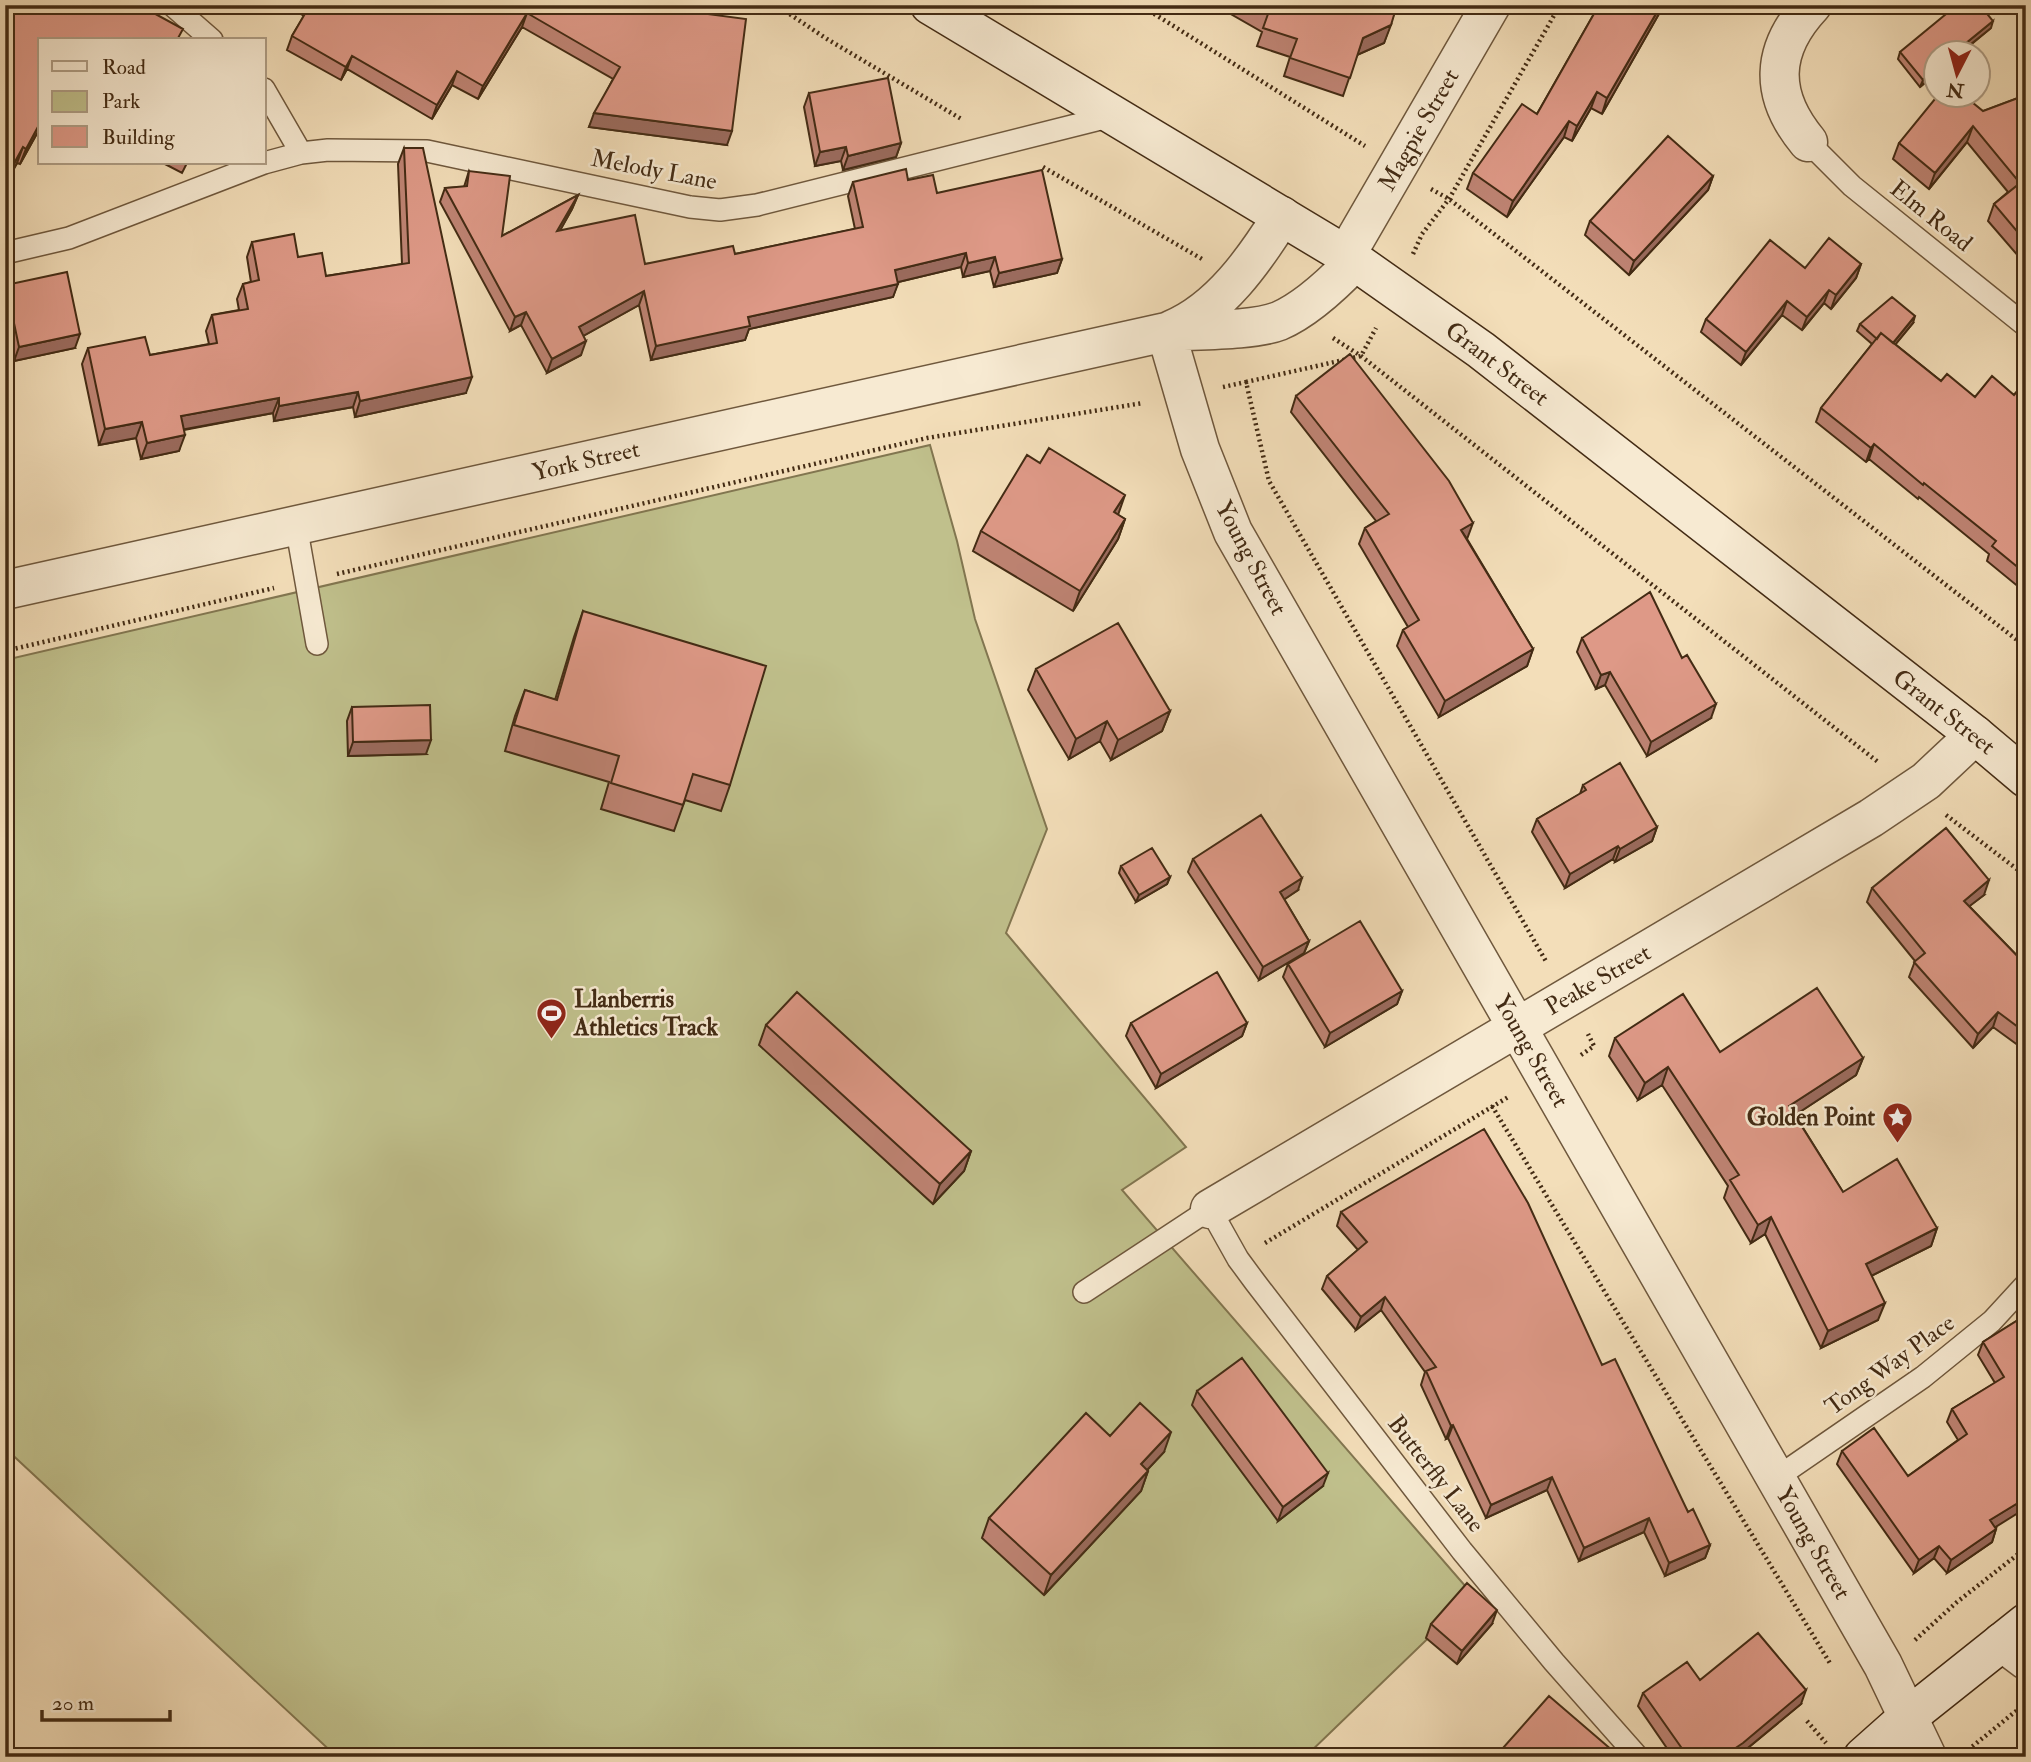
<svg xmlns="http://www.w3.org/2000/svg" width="2031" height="1762" font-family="'IM FELL Double Pica',serif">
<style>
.green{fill:#c0c08c;stroke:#827650;stroke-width:2}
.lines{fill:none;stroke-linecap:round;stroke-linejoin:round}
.lane-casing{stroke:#6f583d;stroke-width:24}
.street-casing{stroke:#6f583d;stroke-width:41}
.secondary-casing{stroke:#432b14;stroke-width:41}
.path{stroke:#432b14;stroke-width:4.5;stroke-dasharray:2 3.5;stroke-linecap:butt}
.lane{stroke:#f7ead2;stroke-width:21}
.street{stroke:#f7ead2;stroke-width:38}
.secondary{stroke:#f7ead2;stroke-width:38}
.wall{fill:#bf8474;stroke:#432b14;stroke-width:2}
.shaded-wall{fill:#9b6b5e;stroke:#432b14;stroke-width:2}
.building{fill:#de9987;stroke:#432b14;stroke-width:2}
.labels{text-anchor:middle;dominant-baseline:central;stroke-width:5;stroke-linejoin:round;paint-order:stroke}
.street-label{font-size:24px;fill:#432b14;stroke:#f7ead2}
.poi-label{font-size:24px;font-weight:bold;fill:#432b14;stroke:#f7ead2;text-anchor:start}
</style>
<rect width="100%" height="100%" fill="#f3deb9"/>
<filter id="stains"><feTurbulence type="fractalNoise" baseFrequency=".00286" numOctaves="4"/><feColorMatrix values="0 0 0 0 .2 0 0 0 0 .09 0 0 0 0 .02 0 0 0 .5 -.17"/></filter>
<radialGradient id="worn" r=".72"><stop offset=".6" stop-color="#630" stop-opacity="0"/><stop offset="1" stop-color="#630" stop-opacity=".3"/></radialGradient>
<path class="green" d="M 930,445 L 957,541 L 975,619 L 1047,829 L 1006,933 L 1186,1147 L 1122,1190 L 1473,1595 L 1305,1757 L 337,1757 L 5,1448 L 5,660 Z"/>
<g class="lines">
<defs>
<path id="lane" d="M 172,5 L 212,40
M 264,89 L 301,153
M 1808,142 L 1852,186 L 2026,326
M 264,163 L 301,153 L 328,150 L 427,151 L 690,207 L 720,210 L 757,205 L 1112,116
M 5,253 L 69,238 L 264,163
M 296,525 L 317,644
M 1084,1292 L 1210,1209 L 1238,1259 L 1255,1282 L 1462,1551 L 1554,1662 L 1638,1757
M 1776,1478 L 1923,1377 L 1992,1321 L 2026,1284"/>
<path id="street" d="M 1808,142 C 1769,95 1770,50 1812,5
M 1346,255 L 1491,5
M 1171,330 C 1220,310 1255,259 1282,216
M 1166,332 L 1200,449 L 1233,532 L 1883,1665 L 1927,1757
M 5,590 L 1166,332 C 1195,330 1254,331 1279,321 C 1307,309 1334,283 1355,261
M 1210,1209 L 1871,818 L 1926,781 L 1975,735
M 2002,1642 L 2026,1660"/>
<path id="secondary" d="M 930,5 L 1346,255 L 1481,350 L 1975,735 L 2026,778
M 1863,1757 L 1908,1717 L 2026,1623"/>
</defs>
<use href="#lane" class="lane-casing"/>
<use href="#street" class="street-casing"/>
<use href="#secondary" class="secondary-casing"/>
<path class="path" d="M 776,5 L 827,39 L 963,120
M 1140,5 L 1365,146
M 1656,5 L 1664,11 L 1692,5
M 1043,167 L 1202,259
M 1431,189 L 1449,199 L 2026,647
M 1413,254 L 1422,234 L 1449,199 L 1560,5
M 1333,338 L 1361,356 L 1878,762
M 1246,382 L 1361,356 L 1376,328
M 1223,387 L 1246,382 L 1269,481 L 1547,963
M 337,574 L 927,438 L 1143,403
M 5,651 L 274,588
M 1946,815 L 2026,876
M 1581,1055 L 1594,1046 L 1588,1034
M 1492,1106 L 1831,1665
M 1265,1243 L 1510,1096
M 1915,1640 L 1957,1602 L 2026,1548
M 1807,1721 L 1826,1743
M 1968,1750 L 2026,1703"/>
<use href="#lane" class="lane"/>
<use href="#street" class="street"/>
<use href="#secondary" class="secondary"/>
</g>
<path class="wall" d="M 5,5 L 40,40 L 40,128 L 20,164 L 17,163 L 5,185 Z
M 286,5 L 667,5 L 665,8 L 727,145 L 589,127 L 613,79 L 522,27 L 478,99 L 452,85 L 432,119 L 347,69 L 341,80 L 287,50 L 292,36 L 304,16 Z
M 1215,5 L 1397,5 L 1384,43 L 1357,55 L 1343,96 L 1284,76 L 1290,57 L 1257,46 L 1262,32 Z
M 1599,5 L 1664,5 L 1602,114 L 1591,108 L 1572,141 L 1564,137 L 1507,217 L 1467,189 L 1473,173 L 1537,114 Z
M 1991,28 L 1920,87 L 1898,59 L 1900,52 Z
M 809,93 L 901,143 L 896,157 L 843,170 L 841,161 L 815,166 L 804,107 Z
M 2026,95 L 2026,265 L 1988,221 L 1994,204 L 2008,192 L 1967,142 L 1929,189 L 1893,159 L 1899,143 Z
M 404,148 L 466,393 L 355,417 L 353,407 L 274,421 L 273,413 L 184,430 L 179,451 L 141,459 L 136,438 L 99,445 L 82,364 L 88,348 L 150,355 L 209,344 L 206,331 L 212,315 L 239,310 L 237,299 L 243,284 L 251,282 L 247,257 L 252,242 L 298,257 L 326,276 L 402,264 L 398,164 Z
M 163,163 L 187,163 L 182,173 Z
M 469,171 L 502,236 L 578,195 L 572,209 L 560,230 L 645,264 L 735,254 L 855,229 L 848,196 L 853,182 L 908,180 L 937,193 L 1062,259 L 1057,273 L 994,287 L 990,271 L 963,277 L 961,267 L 898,282 L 893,297 L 749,329 L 745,340 L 651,360 L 639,305 L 583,336 L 581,355 L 547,373 L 521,325 L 510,331 L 440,202 L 445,188 L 464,187 Z
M 1713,176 L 1708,190 L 1629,275 L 1585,235 L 1590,221 Z
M 1861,264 L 1856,278 L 1831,309 L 1824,303 L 1802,330 L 1782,315 L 1741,365 L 1701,332 L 1706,319 L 1805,268 Z
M 6,285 L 75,348 L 14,361 L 5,320 Z
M 1913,323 L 1895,344 L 1941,381 L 1975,397 L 2014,395 L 2026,381 L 2026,593 L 1987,561 L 1989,554 L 1919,497 L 1918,499 L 1869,459 L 1866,462 L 1816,422 L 1821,408 L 1872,344 L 1857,331 L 1860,324 Z
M 1296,396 L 1467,539 L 1533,649 L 1527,666 L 1439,717 L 1397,646 L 1403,630 L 1408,627 L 1359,544 L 1365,528 L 1376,521 L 1291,412 Z
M 1118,515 L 1125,519 L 1118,539 L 1073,611 L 973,551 L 981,531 Z
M 583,611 L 730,785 L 721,811 L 685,800 L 674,831 L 601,809 L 609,782 L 505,751 L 515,716 L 525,690 L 555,700 L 574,637 Z
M 1582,638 L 1711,718 L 1647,756 L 1605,685 L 1596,689 L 1577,652 Z
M 1036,669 L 1170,711 L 1162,731 L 1111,760 L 1100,741 L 1069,759 L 1028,690 Z
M 352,707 L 426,754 L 348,756 L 347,721 Z
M 1583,785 L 1657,827 L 1652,841 L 1615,862 L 1613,859 L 1565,888 L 1532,832 L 1537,819 L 1580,794 Z
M 1193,859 L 1298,890 L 1284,899 L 1309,941 L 1304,953 L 1259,980 L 1188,872 Z
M 1121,866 L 1170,877 L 1167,884 L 1136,902 L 1119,873 Z
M 1872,888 L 1984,895 L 1969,906 L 2026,965 L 2026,1051 L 1993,1027 L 1973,1048 L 1909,977 L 1915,961 L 1867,902 Z
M 1288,964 L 1402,991 L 1397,1004 L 1325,1047 L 1283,977 Z
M 1131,1023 L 1247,1023 L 1242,1036 L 1156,1088 L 1126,1036 Z
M 766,1025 L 971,1151 L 964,1171 L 933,1204 L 759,1045 Z
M 1615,1038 L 1720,1052 L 1863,1058 L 1856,1075 L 1795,1115 L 1843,1192 L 1937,1228 L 1931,1246 L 1871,1276 L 1878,1320 L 1821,1348 L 1765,1234 L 1751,1243 L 1724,1198 L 1728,1186 L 1662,1085 L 1638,1100 L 1609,1056 Z
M 1341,1212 L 1602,1365 L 1688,1512 L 1710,1545 L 1705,1558 L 1665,1576 L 1644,1532 L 1579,1561 L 1547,1490 L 1486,1518 L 1448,1438 L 1446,1439 L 1421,1385 L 1425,1372 L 1381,1310 L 1356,1330 L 1322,1289 L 1327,1276 L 1358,1250 L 1337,1226 Z
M 2026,1315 L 1995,1527 L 1996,1529 L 1992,1542 L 1947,1573 L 1934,1558 L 1914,1573 L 1837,1464 L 1842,1451 L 1908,1476 L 1958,1440 L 1947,1422 L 1952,1409 L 1995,1383 L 1978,1355 L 1983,1342 Z
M 1197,1391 L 1323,1486 L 1278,1521 L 1192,1405 Z
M 1110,1436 L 1164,1452 L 1147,1470 L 1148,1471 L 1141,1491 L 1044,1595 L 982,1538 L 989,1518 Z
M 1431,1624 L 1492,1624 L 1457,1664 L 1426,1638 Z
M 1700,1680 L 1801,1704 L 1737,1757 L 1673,1757 L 1638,1706 L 1643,1693 Z"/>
<path class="shaded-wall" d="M 1661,5 L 1664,5 L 1602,114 L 1607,98 Z
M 527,13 L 522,27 L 478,99 L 483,86 Z
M 1993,21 L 1991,28 L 1961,52 L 1955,52 Z
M 1391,25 L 1384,43 L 1357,55 L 1363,38 Z
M 352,56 L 347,69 L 341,80 L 346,67 Z
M 1936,68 L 1936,73 L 1920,87 L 1923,80 Z
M 457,71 L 452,85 L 432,119 L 437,105 Z
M 1597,92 L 1591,108 L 1572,141 L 1577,126 Z
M 594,113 L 732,131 L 727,145 L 589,127 Z
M 1569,121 L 1564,137 L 1507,217 L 1513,201 Z
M 40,123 L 40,128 L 20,164 L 26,149 Z
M 1973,126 L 1967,142 L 1929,189 L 1935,173 Z
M 901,143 L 896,157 L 843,170 L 848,156 Z
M 23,147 L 17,163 L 5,185 L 5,180 Z
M 846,147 L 841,161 L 815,166 L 820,152 Z
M 1713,176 L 1708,190 L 1629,275 L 1634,261 Z
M 578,195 L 572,209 L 552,245 L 557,231 Z
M 966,253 L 961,267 L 890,284 L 895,270 Z
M 995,257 L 990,271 L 963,277 L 968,263 Z
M 1062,259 L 1057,273 L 994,287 L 999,273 Z
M 1861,264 L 1856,278 L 1831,309 L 1836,295 Z
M 898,284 L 893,297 L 749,329 L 745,340 L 651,360 L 656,346 L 748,317 Z
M 1829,290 L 1824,303 L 1802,330 L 1807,317 Z
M 644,291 L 639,305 L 574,341 L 579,327 Z
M 1787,301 L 1782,315 L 1741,365 L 1746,352 Z
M 526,312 L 521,325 L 510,331 L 515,317 Z
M 1915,316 L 1913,323 L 1886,356 L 1888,349 Z
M 80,334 L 75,348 L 14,361 L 19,347 Z
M 586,341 L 581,355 L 547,373 L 552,359 Z
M 472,377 L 466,393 L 355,417 L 360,401 Z
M 358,392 L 353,407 L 274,421 L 279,406 Z
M 279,398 L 273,413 L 175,431 L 181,416 Z
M 142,422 L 136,438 L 99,445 L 105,429 Z
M 185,435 L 179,451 L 141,459 L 147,443 Z
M 1874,444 L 1869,459 L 1866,462 L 1871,448 Z
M 1125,495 L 1118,515 L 1114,512 Z
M 1125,519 L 1118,539 L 1073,611 L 1080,591 Z
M 1473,523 L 1467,539 L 1461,530 Z
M 1533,649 L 1527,666 L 1439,717 L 1445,701 Z
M 1610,672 L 1605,685 L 1596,689 L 1601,675 Z
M 1716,704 L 1711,718 L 1647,756 L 1651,742 Z
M 1170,711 L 1162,731 L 1111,760 L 1118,740 Z
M 1107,721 L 1100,741 L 1069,759 L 1076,739 Z
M 431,740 L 426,754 L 348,756 L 353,742 Z
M 1657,827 L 1652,841 L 1615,862 L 1620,849 Z
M 1618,846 L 1613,859 L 1565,888 L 1570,874 Z
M 1170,877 L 1167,884 L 1136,902 L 1139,895 Z
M 1302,878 L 1298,890 L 1276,905 L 1280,892 Z
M 1989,880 L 1984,895 L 1958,915 L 1964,901 Z
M 1309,941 L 1304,953 L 1259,980 L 1263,967 Z
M 1402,991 L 1397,1004 L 1325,1047 L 1330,1033 Z
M 1998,1012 L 1993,1027 L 1973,1048 L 1978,1034 Z
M 1247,1023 L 1242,1036 L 1156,1088 L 1161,1074 Z
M 1863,1058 L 1856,1075 L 1783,1123 L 1789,1106 Z
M 1668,1067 L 1662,1085 L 1638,1100 L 1645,1083 Z
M 971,1151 L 964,1171 L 933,1204 L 940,1184 Z
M 1771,1217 L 1765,1234 L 1751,1243 L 1758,1225 Z
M 1937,1228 L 1931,1246 L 1859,1282 L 1866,1264 Z
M 1385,1297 L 1381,1310 L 1356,1330 L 1361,1317 Z
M 1885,1303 L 1878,1320 L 1821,1348 L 1828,1331 Z
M 1453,1425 L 1448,1438 L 1446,1439 L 1451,1426 Z
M 1171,1432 L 1164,1452 L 1134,1484 L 1141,1464 Z
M 1148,1471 L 1141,1491 L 1044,1595 L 1051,1575 Z
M 1328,1473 L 1323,1486 L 1278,1521 L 1283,1507 Z
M 1552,1477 L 1547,1490 L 1486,1518 L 1491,1505 Z
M 2026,1498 L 2026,1508 L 1986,1533 L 1990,1520 Z
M 1649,1518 L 1644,1532 L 1579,1561 L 1584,1548 Z
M 1996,1529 L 1992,1542 L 1947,1573 L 1951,1560 Z
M 1710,1545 L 1705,1558 L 1665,1576 L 1669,1563 Z
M 1939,1546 L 1934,1558 L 1914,1573 L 1919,1560 Z
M 1497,1610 L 1492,1624 L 1457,1664 L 1462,1651 Z
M 1806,1690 L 1801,1704 L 1738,1756 L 1722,1757 Z"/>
<path class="building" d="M 5,5 L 139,5 L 183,29 L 177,40 L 40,40 L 40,123 L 26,149 L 23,147 L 5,180 Z
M 310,5 L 664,5 L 662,8 L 746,19 L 732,131 L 594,113 L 620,67 L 527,13 L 483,86 L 457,71 L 437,105 L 352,56 L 346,67 L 292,36 Z
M 1253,5 L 1397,5 L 1391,25 L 1363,38 L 1350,78 L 1290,58 L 1297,39 L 1263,28 L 1268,14 Z
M 1599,5 L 1661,5 L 1607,98 L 1597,92 L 1577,126 L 1569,121 L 1513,201 L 1473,173 L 1522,104 L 1537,114 Z
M 1957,5 L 1980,5 L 1993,21 L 1955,52 L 1936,52 L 1936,68 L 1923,80 L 1900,52 Z
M 888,78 L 901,143 L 848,156 L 846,147 L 820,152 L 809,93 Z
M 1939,94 L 1962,94 L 1983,111 L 2026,95 L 2026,242 L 1994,204 L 2020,183 L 1973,126 L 1935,173 L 1899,143 Z
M 1668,136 L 1713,176 L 1634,261 L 1590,221 Z
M 404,148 L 423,148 L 472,377 L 360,401 L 358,392 L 279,406 L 279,398 L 181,416 L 185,435 L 147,443 L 142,422 L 105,429 L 88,348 L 145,337 L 150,355 L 217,343 L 212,315 L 248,309 L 243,284 L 259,280 L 252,242 L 294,234 L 298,257 L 322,253 L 326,276 L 409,263 Z
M 906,169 L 908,180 L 933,175 L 937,193 L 1042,170 L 1062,259 L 999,273 L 995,257 L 968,263 L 966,253 L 895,270 L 898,284 L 748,317 L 750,326 L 656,346 L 644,291 L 579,327 L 586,341 L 552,359 L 526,312 L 515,317 L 445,188 L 467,186 L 469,171 L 510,176 L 502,236 L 578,195 L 557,231 L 635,215 L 645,264 L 733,246 L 735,254 L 863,227 L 853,182 Z
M 1829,238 L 1861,264 L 1836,295 L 1829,290 L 1807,317 L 1787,301 L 1746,352 L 1706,319 L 1770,240 L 1805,268 Z
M 67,272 L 80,334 L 19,347 L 6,285 Z
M 1892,297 L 1915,316 L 1893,343 L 1881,333 L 1877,339 L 1860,324 Z
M 1881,333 L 1941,381 L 1947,374 L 1975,397 L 1992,376 L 2014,395 L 2026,381 L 2026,574 L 1992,546 L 1996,541 L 1924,483 L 1923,485 L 1874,444 L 1871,448 L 1821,408 Z
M 1350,354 L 1449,481 L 1473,523 L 1461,530 L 1533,649 L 1445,701 L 1403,630 L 1419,620 L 1365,528 L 1389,514 L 1296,396 Z
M 1049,448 L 1125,495 L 1114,512 L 1125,519 L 1080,591 L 981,531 L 1027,455 L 1040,463 Z
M 1650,592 L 1682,658 L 1687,655 L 1716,704 L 1651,742 L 1610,672 L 1601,675 L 1582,638 Z
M 583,611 L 766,666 L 730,785 L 693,774 L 683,805 L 611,783 L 619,756 L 514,725 L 525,690 L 557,700 Z
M 1118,623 L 1170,711 L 1118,740 L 1107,721 L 1076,739 L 1036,669 Z
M 430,705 L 431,740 L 353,742 L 352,707 Z
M 1620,763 L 1657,827 L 1620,849 L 1618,846 L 1570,874 L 1537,819 L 1586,790 L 1583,785 Z
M 1261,815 L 1302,878 L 1280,892 L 1309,941 L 1263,967 L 1193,859 Z
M 1946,828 L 1989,880 L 1964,901 L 2026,965 L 2026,1033 L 1998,1012 L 1978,1034 L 1914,962 L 1925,953 L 1872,888 Z
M 1152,848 L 1170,877 L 1139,895 L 1121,866 Z
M 1360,921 L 1402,991 L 1330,1033 L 1288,964 Z
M 1217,972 L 1247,1023 L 1161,1074 L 1131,1023 Z
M 1817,988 L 1863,1058 L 1789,1106 L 1843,1192 L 1897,1159 L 1937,1228 L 1866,1264 L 1885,1303 L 1828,1331 L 1771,1217 L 1758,1225 L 1730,1180 L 1739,1175 L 1668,1067 L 1645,1083 L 1615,1038 L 1683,994 L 1720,1052 Z
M 797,992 L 971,1151 L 940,1184 L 766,1025 Z
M 1484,1129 L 1528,1203 L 1602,1365 L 1615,1359 L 1688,1512 L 1693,1509 L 1710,1545 L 1669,1563 L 1649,1518 L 1584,1548 L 1552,1477 L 1491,1505 L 1453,1425 L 1451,1426 L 1426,1371 L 1436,1367 L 1385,1297 L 1361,1317 L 1327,1276 L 1367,1242 L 1341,1212 Z
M 2026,1315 L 2026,1498 L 1990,1520 L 1996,1529 L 1951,1560 L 1939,1546 L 1919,1560 L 1842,1451 L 1874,1428 L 1908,1476 L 1967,1434 L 1952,1409 L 2004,1377 L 1983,1342 Z
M 1242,1358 L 1328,1473 L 1283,1507 L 1197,1391 Z
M 1140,1403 L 1171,1432 L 1141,1464 L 1148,1471 L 1051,1575 L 989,1518 L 1086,1413 L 1110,1436 Z
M 1467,1583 L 1497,1610 L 1462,1651 L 1431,1624 Z
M 1758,1633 L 1806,1690 L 1743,1743 L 1722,1757 L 1688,1757 L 1643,1693 L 1687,1662 L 1700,1680 Z
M 1549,1696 L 1620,1757 L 1495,1757 Z"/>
<defs>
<symbol id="stadium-pin" viewBox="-11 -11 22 30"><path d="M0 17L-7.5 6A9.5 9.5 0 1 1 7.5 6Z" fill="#8f2418" stroke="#f7ead2"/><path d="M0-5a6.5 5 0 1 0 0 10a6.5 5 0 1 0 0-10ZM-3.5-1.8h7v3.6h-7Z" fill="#fff"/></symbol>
<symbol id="sight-pin" viewBox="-11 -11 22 30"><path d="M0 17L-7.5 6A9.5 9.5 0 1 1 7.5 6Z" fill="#8f2418" stroke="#f7ead2"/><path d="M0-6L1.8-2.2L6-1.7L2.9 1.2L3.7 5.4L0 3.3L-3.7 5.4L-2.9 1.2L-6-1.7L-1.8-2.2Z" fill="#fff"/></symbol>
</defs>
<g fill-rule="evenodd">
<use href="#stadium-pin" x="534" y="996" width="35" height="47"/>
<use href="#sight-pin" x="1880" y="1100" width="35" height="47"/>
</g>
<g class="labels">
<g class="street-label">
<text transform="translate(1419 130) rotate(-60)">Magpie Street</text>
<text transform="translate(654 170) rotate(11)">Melody Lane</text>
<text transform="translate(1931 216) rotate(39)">Elm Road</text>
<text transform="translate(1497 364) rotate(37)">Grant Street</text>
<text transform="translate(586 461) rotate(-13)">York Street</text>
<text transform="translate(1251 558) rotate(62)">Young Street</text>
<text transform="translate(1944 712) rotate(38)">Grant Street</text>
<text transform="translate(1598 980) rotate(-30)">Peake Street</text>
<text transform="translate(1531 1051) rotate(60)">Young Street</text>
<text transform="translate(1890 1365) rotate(-36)">Tong Way Place</text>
<text transform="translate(1436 1474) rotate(52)">Butterfly Lane</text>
<text transform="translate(1813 1543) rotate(60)">Young Street</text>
</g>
<g class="poi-label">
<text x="574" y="999">Llanberris<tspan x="574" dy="28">Athletics Track</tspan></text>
<text x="1875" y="1117" text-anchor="end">Golden Point</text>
</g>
</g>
<rect width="2031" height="1762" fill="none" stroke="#f3deb9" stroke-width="28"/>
<rect x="7" y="7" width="2017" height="1748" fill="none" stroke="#432b14" stroke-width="3.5"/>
<rect x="14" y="14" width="2003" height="1734" fill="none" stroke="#432b14" stroke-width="2"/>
<rect x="38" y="38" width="228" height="126" fill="#f7ead2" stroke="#af9e86" stroke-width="2"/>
<rect x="52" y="61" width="35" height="10" fill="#f7ead2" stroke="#af9e86" stroke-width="2"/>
<text x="102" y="74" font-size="21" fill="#432b14">Road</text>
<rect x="52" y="91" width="35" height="21" fill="#c0c08c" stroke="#af9e86" stroke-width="2"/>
<text x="102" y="108" font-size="21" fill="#432b14">Park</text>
<rect x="52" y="126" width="35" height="21" fill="#de9987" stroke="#af9e86" stroke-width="2"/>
<text x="102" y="144" font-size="21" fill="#432b14">Building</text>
<g transform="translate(1957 74) rotate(186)"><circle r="33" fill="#f7ead2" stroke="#af9e86" stroke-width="2"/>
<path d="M0-5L12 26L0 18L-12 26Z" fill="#8f2418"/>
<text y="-10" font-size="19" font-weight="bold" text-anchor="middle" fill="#432b14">N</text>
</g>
<path d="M42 1710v10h128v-10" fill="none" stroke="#432b14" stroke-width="3.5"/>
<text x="52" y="1710" font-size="21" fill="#432b14" stroke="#f7ead2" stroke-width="5" paint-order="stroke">20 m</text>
<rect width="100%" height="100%" filter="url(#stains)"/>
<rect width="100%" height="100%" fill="url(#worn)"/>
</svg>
